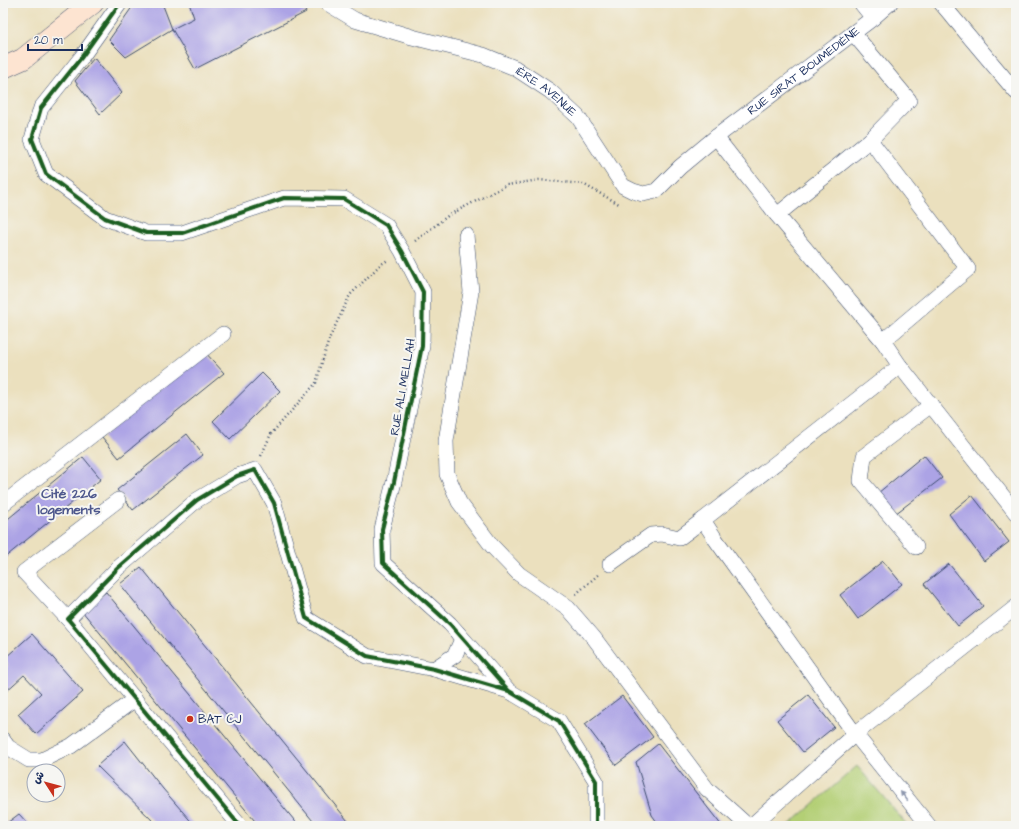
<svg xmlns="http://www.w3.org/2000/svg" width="1019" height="829" font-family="'Architects Daughter','Playpen Sans Arabic',sans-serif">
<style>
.green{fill:#b3cf74;stroke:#677f69}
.building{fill:#aca3e5}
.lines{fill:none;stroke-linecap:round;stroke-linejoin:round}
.minor-casing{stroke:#3a4a6c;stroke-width:16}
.secondary-casing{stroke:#3a4a6c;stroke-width:22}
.path{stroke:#3a4a6c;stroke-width:2.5;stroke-dasharray:1 3;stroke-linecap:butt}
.minor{stroke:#fff;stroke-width:15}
.secondary{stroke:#fde4d1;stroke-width:21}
.cycleway-casing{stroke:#f6f6f2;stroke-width:6}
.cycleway{stroke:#1b5e20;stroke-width:4}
.oneway{fill:#8d97ae}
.poi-dot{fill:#c8321e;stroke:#f6f6f2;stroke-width:1.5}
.labels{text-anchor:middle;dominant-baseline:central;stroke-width:4;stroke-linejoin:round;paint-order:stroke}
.street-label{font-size:12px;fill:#1b2f5e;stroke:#f6f6f2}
.poi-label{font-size:12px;fill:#1b2f5e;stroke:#f6f6f2;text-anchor:start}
.quarter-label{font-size:14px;font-weight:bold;fill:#4e588d;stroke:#f6f6f2}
</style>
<rect width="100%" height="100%" fill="#f6f6f2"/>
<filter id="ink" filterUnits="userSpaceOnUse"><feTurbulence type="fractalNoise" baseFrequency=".025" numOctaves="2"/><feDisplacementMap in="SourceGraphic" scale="8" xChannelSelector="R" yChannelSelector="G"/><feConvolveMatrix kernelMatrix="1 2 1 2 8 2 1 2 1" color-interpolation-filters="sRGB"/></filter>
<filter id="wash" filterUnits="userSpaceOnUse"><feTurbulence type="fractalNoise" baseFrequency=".012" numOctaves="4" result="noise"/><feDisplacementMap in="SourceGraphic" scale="16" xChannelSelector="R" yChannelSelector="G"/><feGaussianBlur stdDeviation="0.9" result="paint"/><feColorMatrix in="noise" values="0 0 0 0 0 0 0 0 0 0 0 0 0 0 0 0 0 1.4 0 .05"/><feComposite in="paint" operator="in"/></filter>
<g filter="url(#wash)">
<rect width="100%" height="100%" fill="#ebe0be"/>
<path class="green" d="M 857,766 L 908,826 L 788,826 Z"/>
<g id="blocks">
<path class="building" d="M 135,3 L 162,3 L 172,29 L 126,57 L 109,40 Z
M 189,3 L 300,3 L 306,12 L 195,69 L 172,29 L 194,18 Z
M 94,58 L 122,93 L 100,114 L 75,81 Z
M 204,351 L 224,373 L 119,458 L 102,437 Z
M 262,373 L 280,391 L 230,439 L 213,421 Z
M 187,434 L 203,455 L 133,510 L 117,490 Z
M 924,455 L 942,478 L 895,514 L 878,493 Z
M 83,457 L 101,479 L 3,559 L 3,523 Z
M 972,495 L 1009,542 L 984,561 L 949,514 Z
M 883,561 L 902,584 L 858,619 L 840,595 Z
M 949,564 L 983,606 L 958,626 L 924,584 Z
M 141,567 L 352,826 L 317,826 L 120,584 Z
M 106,592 L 299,826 L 259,826 L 82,611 Z
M 32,634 L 83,692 L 36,734 L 18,714 L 41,693 L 24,675 L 3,694 L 3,670 L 8,665 L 5,658 Z
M 808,695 L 834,727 L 803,752 L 777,720 Z
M 622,696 L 653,737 L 616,765 L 585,724 Z
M 125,741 L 163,789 L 195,826 L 158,826 L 97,766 Z
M 658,744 L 722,826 L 660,826 L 652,815 L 636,762 Z
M 19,814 L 30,826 L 3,826 Z"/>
</g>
</g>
<g filter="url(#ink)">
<use href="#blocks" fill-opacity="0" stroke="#3a4a6c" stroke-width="1"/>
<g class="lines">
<defs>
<g id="minor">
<path d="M 120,3 L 81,58 L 41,108 L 32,139 L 46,174 L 105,218 L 146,233 L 182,233 L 284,198 L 344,199 L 386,225 L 402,251 L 423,292 L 422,346 L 394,482 L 382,529 L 383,563 L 450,624 L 509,691 L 559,721 L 596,781 L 596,826"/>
<path id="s1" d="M 327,3 L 355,20 L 412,37 L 483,55 L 515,68 L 550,91 L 578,117 L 623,186 L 633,191 L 643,194 L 656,191 L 680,167 L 716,137 L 873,18 L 890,3"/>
<path d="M 861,3 L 873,18"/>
<path d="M 941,3 L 1016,92"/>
<path d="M 716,137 L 777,215 L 883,341 L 900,366 L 1016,513"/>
<path d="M 870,140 L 968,269 L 883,341"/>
<path d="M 777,215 L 870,140 L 909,100 L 853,33"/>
<path d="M 466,235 L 471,292 L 446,441 L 447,474 L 459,502 L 492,546 L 519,574 L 568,608 L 594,638 L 707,789 L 748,826"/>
<path d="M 900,366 L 703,520 L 716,540 L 855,734 L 929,826"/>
<path d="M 3,504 L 223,334"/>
<path d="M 916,547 L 861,481 L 864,456 L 931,405"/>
<path d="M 610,564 L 651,535 L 662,534 L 679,538 L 703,520"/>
<path d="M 68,619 L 24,572 L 118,500"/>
<path d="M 434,669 L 455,655 L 462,639 L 457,632"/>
<path d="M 3,740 L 8,747 L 29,760 L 42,760 L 71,746 L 135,699"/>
<path d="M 240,826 L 68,619 L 118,568 L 197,500 L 237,476 L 255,470 L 274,503 L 306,618 L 367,656 L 434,669 L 509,691"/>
<path d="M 751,826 L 855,734 L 1016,607"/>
</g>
<path id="secondary" d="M 3,68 L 23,59 L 93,3"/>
</defs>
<use href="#minor" class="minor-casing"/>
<use href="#secondary" class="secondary-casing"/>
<path class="path" d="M 415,241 L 449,215 L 507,185 L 539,180 L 583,184 L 619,204
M 261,456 L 271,434 L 316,383 L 329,339 L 350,295 L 380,265 L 388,260
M 576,594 L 599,574"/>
<use href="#minor" class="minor"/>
<use href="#secondary" class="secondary"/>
<defs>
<path id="cycleway" d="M 120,3 L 81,58 L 41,108 L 32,139 L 46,174 L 105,218 L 146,233 L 182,233 L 284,198 L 344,199 L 386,225 L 402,251 L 423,292 L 422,346 L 394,482 L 382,529 L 383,563 L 450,624 L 509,691 L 559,721 L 596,781 L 596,826
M 240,826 L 68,619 L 118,568 L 197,500 L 237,476 L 255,470 L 274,503 L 306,618 L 367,656 L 434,669 L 509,691"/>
</defs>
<use href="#cycleway" class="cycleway-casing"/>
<use href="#cycleway" class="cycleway"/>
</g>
<defs><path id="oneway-solid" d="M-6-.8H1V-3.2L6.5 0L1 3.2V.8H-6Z"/></defs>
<use class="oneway" href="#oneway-solid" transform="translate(904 796) rotate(-129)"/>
</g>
<circle class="poi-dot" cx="190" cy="719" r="4"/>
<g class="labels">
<g class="street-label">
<text stroke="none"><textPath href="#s1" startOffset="588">RUE SIRAT BOUMEDIÈNE</textPath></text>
<text stroke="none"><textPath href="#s1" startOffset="239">1ÈRE AVENUE</textPath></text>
<text transform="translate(403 387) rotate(-80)">RUE ALI MELLAH</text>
</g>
<g class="poi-label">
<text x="198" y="719">BAT CJ</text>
</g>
<g class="quarter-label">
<text x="69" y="494">Cité 226<tspan x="69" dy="16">logements</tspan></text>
</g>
</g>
<rect width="1019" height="829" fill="none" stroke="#f6f6f2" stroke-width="16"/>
<g transform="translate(46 783) rotate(306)"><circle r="19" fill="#f6f6f2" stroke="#9ea6b7"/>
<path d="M0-3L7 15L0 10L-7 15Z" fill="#c8321e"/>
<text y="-6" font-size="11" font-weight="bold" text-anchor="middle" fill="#1b2f5e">ش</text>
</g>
<path d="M28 44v6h54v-6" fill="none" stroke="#1b2f5e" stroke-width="2"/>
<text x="34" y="44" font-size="12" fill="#1b2f5e" stroke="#f6f6f2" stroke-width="3" paint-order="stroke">20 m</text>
</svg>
